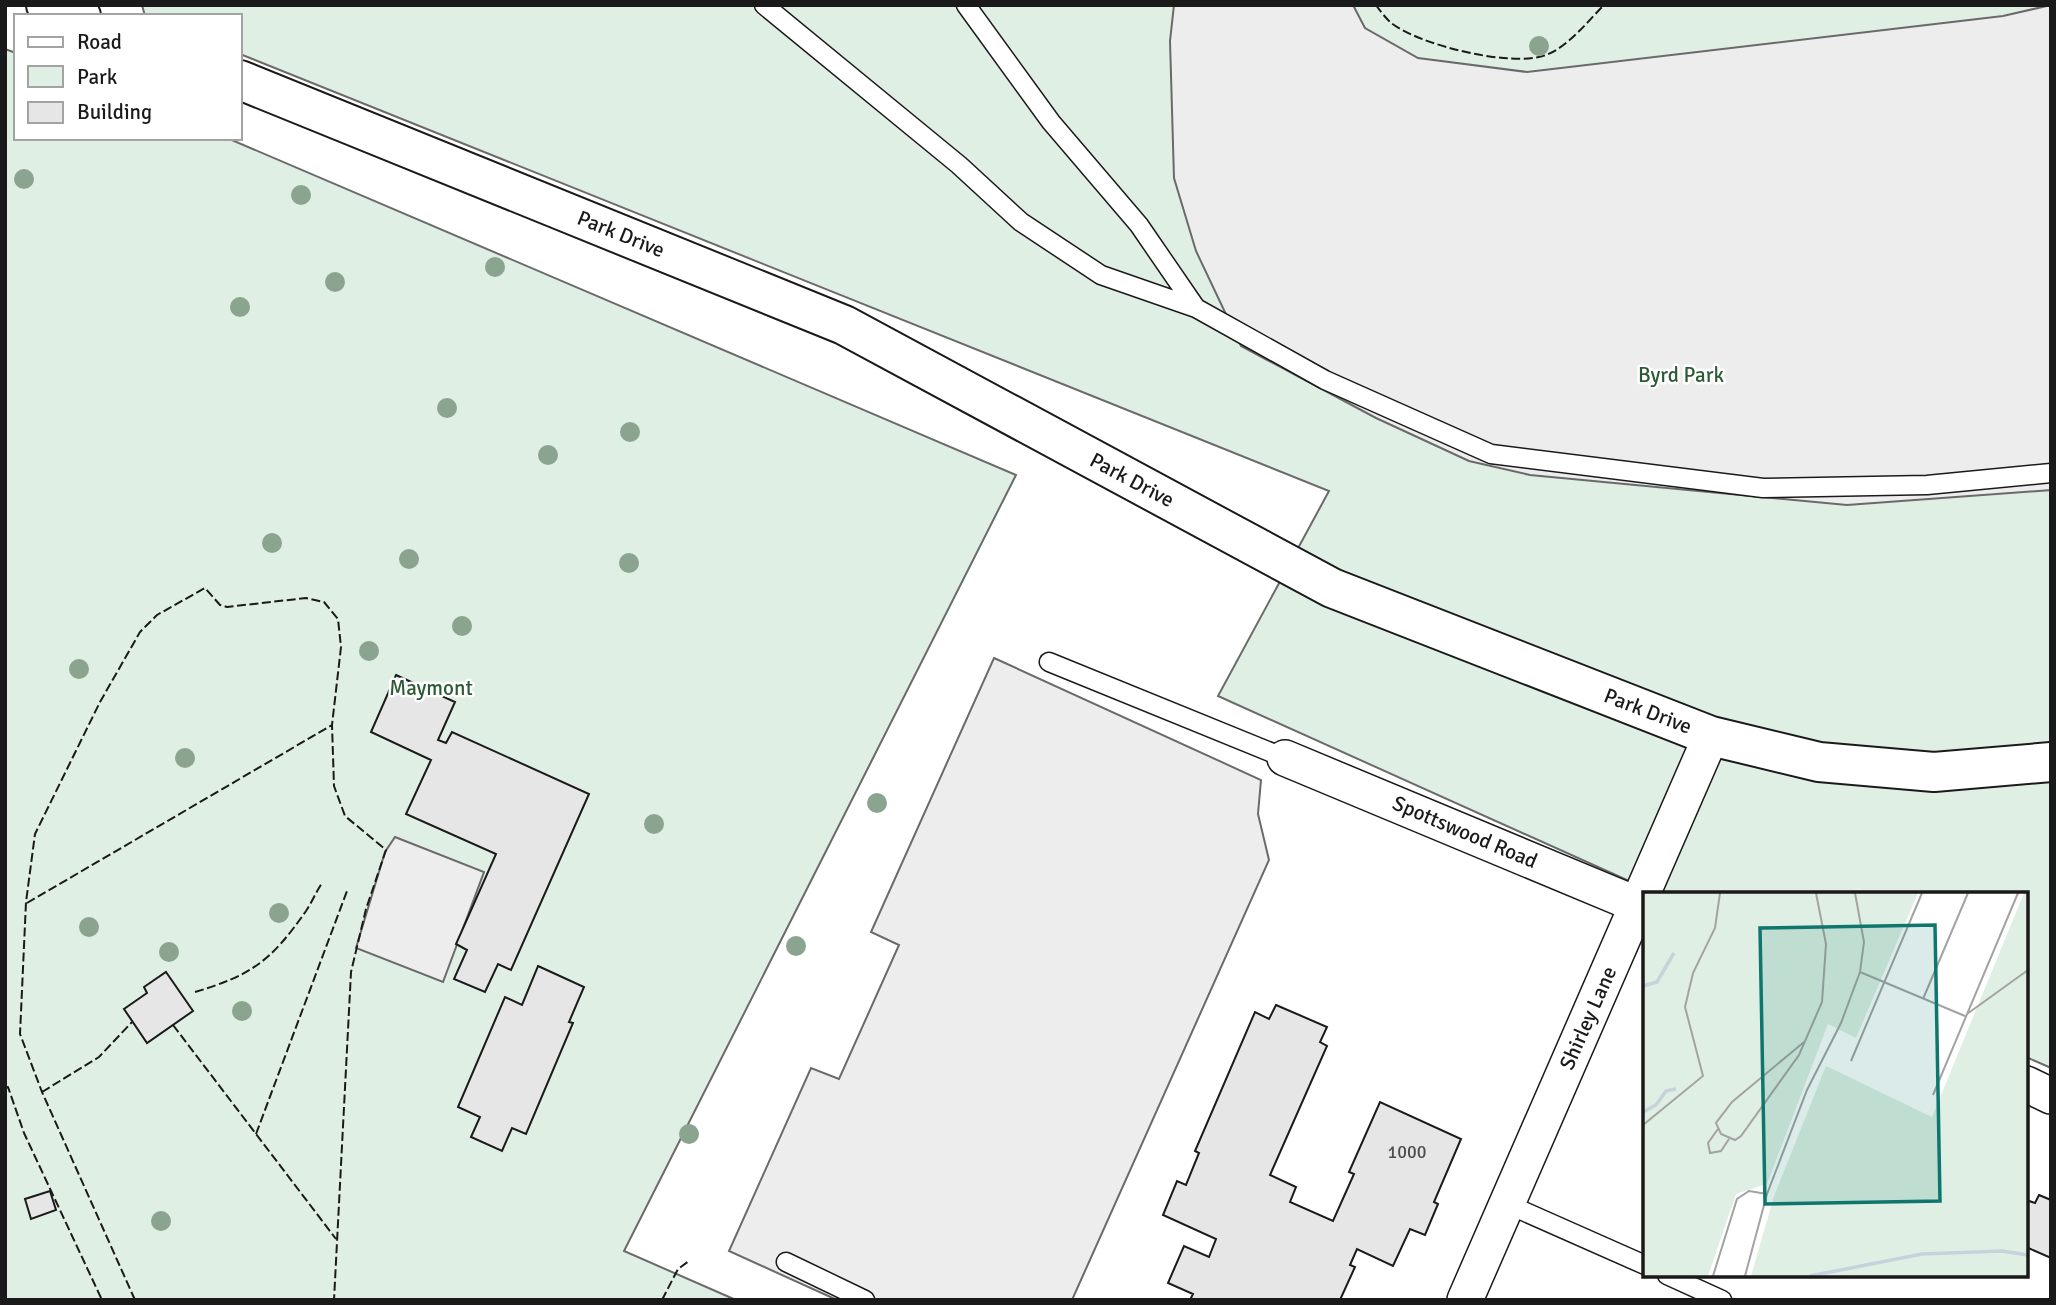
<svg xmlns="http://www.w3.org/2000/svg" width="2056" height="1305" font-family="Signika,sans-serif">
<style>
.green{fill:#e0efe3;stroke:#6a6a6a;stroke-width:2}
.parking{fill:#ededed;stroke:#6a6a6a;stroke-width:2}
.building{fill:#e6e6e6;stroke:#1a1a1a;stroke-width:2}
.lines{fill:none;stroke-linecap:round;stroke-linejoin:round}
.service-casing{stroke:#1a1a1a;stroke-width:21}
.minor-casing{stroke:#1a1a1a;stroke-width:38}
.primary-casing{stroke:#1a1a1a;stroke-width:42}
.service{stroke:#fff;stroke-width:18}
.minor{stroke:#fff;stroke-width:35}
.primary{stroke:#fff;stroke-width:38}
.fence{stroke:#1a1a1a;stroke-width:2;stroke-dasharray:9 3.5;stroke-linecap:butt}
.tree{fill:#8aa48f}
.labels{text-anchor:middle;dominant-baseline:central;stroke-width:5;stroke-linejoin:round;paint-order:stroke}
.number-label{font-size:18px;fill:#4d4d4d}
.street-label{font-size:21px;fill:#1a1a1a;stroke:#fff}
.park-label{font-size:21px;fill:#2b5a34;stroke:#fff}
.inset-river{fill:none;stroke:#c6d2dc;stroke-width:3.5}
.inset-road{fill:none;stroke:#a3a3a3;stroke-width:2}
.view{fill:#0f766e;fill-opacity:0.15;stroke:#0f766e;stroke-width:3.5}
.inset-edge{fill:none;stroke:#1a1a1a;stroke-width:3.5}
</style>
<rect width="100%" height="100%" fill="#fff"/>
<path class="green" d="M 142,5 L 2051,5 L 2051,1068 L 2026,1057 L 2026,894 L 1658,894 L 1218,696 L 1329,491 L 240,54 L 240,16 L 145,16 Z
M 5,49 L 16,53 L 16,138 L 227,138 L 1016,475 L 624,1251 L 736,1300 L 5,1300 Z"/>
<path class="parking" d="M 1174,5 L 1353,5 L 1365,28 L 1418,58 L 1527,72 L 2003,16 L 2051,5 L 2051,490 L 1847,505 L 1530,475 L 1469,461 L 1376,418 L 1241,346 L 1196,251 L 1174,178 L 1170,41 Z
M 994,658 L 1261,780 L 1258,814 L 1269,860 L 1072,1300 L 837,1300 L 729,1251 L 811,1068 L 839,1079 L 899,945 L 871,932 Z
M 395,837 L 484,872 L 443,982 L 356,948 L 385,852 Z"/>
<path class="building" d="M 396,675 L 455,702 L 438,740 L 446,743 L 452,732 L 589,794 L 511,970 L 498,964 L 485,992 L 454,979 L 467,950 L 456,944 L 496,854 L 406,814 L 431,760 L 371,732 Z
M 538,966 L 584,987 L 569,1022 L 573,1023 L 526,1134 L 512,1128 L 502,1151 L 471,1137 L 480,1117 L 458,1107 L 505,997 L 522,1005 Z
M 166,972 L 193,1011 L 147,1043 L 124,1009 L 147,993 L 144,987 Z
M 1276,1005 L 1327,1027 L 1320,1042 L 1327,1046 L 1270,1175 L 1296,1187 L 1290,1202 L 1333,1221 L 1354,1174 L 1349,1172 L 1380,1102 L 1461,1139 L 1434,1202 L 1438,1204 L 1425,1235 L 1410,1229 L 1393,1266 L 1357,1249 L 1350,1265 L 1355,1267 L 1340,1300 L 1190,1300 L 1193,1294 L 1168,1283 L 1184,1246 L 1209,1257 L 1216,1239 L 1163,1215 L 1177,1181 L 1186,1185 L 1199,1153 L 1195,1151 L 1255,1012 L 1269,1019 Z
M 50,1191 L 56,1210 L 31,1219 L 25,1199 Z
M 2039,1195 L 2051,1200 L 2051,1258 L 2026,1247 L 2026,1200 L 2035,1203 Z"/>
<g class="lines">
<defs>
<path id="service" d="M 764,5 L 959,165 L 1021,222 L 1101,275 L 1196,308 L 1325,380 L 1491,454 L 1763,488 L 1927,485 L 2051,473
M 966,5 L 1051,122 L 1139,225 L 1196,308
M 1049,662 L 1285,758
M 1505,1203 L 1645,1265
M 786,1262 L 865,1300
M 1667,1275 L 1722,1300"/>
<path id="minor" d="M 1285,758 L 1645,908
M 2026,1084 L 2051,1096
M 1465,1300 L 1711,736"/>
<path id="primary" d="M 46,5 L 81,16
M 240,80 L 844,325 L 1332,588 L 1711,736 L 1819,762 L 1934,772 L 2051,762"/>
</defs>
<use href="#service" class="service-casing"/>
<use href="#minor" class="minor-casing"/>
<use href="#primary" class="primary-casing"/>
<use href="#service" class="service"/>
<use href="#minor" class="minor"/>
<use href="#primary" class="primary"/>
<path class="fence" d="M 1376,5 C 1380,11 1385,17 1390,22 C 1418,45 1512,68 1546,55 C 1568,47 1588,21 1604,5
M 27,903 L 332,725
M 195,992 C 252,975 271,961 306,911 C 312,902 316,892 322,883
M 173,1025 L 336,1239
M 5,1088 L 8,1087 L 24,1133 L 102,1300
M 42,1092 L 99,1057 L 132,1022
M 256,1134 L 347,891
M 135,1300 L 42,1092 L 20,1034 L 26,902 L 35,834 L 100,702 L 140,632 L 157,615 L 205,588 L 220,605 L 227,607 L 306,598 L 324,602 L 338,619 L 341,647 L 332,725 L 334,786 L 345,816 L 386,850 L 366,909 L 351,972 L 334,1300
M 662,1300 L 678,1269 L 689,1261"/>
</g>
<g class="tree">
<circle cx="1539" cy="46" r="10"/>
<circle cx="24" cy="179" r="10"/>
<circle cx="301" cy="195" r="10"/>
<circle cx="495" cy="267" r="10"/>
<circle cx="335" cy="282" r="10"/>
<circle cx="240" cy="307" r="10"/>
<circle cx="447" cy="408" r="10"/>
<circle cx="630" cy="432" r="10"/>
<circle cx="548" cy="455" r="10"/>
<circle cx="272" cy="543" r="10"/>
<circle cx="409" cy="559" r="10"/>
<circle cx="629" cy="563" r="10"/>
<circle cx="462" cy="626" r="10"/>
<circle cx="369" cy="651" r="10"/>
<circle cx="79" cy="669" r="10"/>
<circle cx="185" cy="758" r="10"/>
<circle cx="877" cy="803" r="10"/>
<circle cx="654" cy="824" r="10"/>
<circle cx="279" cy="913" r="10"/>
<circle cx="89" cy="927" r="10"/>
<circle cx="796" cy="946" r="10"/>
<circle cx="169" cy="952" r="10"/>
<circle cx="242" cy="1011" r="10"/>
<circle cx="689" cy="1134" r="10"/>
<circle cx="161" cy="1221" r="10"/>
</g>
<g class="labels">
<g class="number-label">
<text x="1407" y="1152">1000</text>
</g>
<g class="street-label">
<text transform="translate(621 234) rotate(22)">Park Drive</text>
<text transform="translate(1132 480) rotate(28)">Park Drive</text>
<text transform="translate(1648 711) rotate(21)">Park Drive</text>
<text transform="translate(1465 832) rotate(23)">Spottswood Road</text>
<text transform="translate(1588 1018) rotate(-66)">Shirley Lane</text>
</g>
<g class="park-label">
<text x="1681" y="375">Byrd Park</text>
<text x="431" y="688">Maymont</text>
</g>
</g>
<g transform="translate(1643 892)">
<rect width="385" height="385" fill="#fff"/>
<path d="M 0,1 L 275,1 L 213,146 L 185,132 L 124,292 L 93,302 L 65,384 L 0,384 ZM 381,1 L 385,1 L 385,384 L 108,384 L 131,304 L 183,174 L 289,225 Z" fill="#e0efe3"/>
<path class="inset-river" d="M 0,94 L 14,90 L 31,61M 0,220 L 13,213 L 23,199 L 33,197M 167,384 L 279,362 L 359,359 L 385,363"/>
<path class="inset-road" d="M 217,80 L 322,124M 280,107 L 325,1M 324,122 L 385,78M 161,150 L 89,210 L 73,231 L 78,242 L 92,248 L 98,244 L 156,163 L 179,110 L 183,52 L 173,1M 208,169 L 279,1M 290,203 L 375,1M 0,233 L 60,184 L 42,115 L 50,81 L 72,36 L 77,1M 75,237 L 65,251 L 67,261 L 78,259 L 86,247M 70,384 L 94,307 L 106,299 L 124,302M 102,384 L 124,302 L 164,198 L 198,131 L 217,80 L 221,50 L 212,1"/>
<path class="view" d="M 292,33 L 297,309 L 122,312 L 117,36 Z"/>
<rect width="385" height="385" class="inset-edge"/>
</g>
<rect width="2056" height="1305" fill="none" stroke="#1a1a1a" stroke-width="14"/>
<rect x="14" y="14" width="228" height="126" fill="#ffffff" stroke="#a3a3a3" stroke-width="2"/>
<rect x="28" y="37" width="35" height="10" fill="#ffffff" stroke="#a3a3a3" stroke-width="2"/>
<text x="77" y="49" font-size="21" fill="#1a1a1a">Road</text>
<rect x="28" y="66" width="35" height="21" fill="#e0efe3" stroke="#a3a3a3" stroke-width="2"/>
<text x="77" y="84" font-size="21" fill="#1a1a1a">Park</text>
<rect x="28" y="102" width="35" height="21" fill="#e6e6e6" stroke="#a3a3a3" stroke-width="2"/>
<text x="77" y="119" font-size="21" fill="#1a1a1a">Building</text>
</svg>
